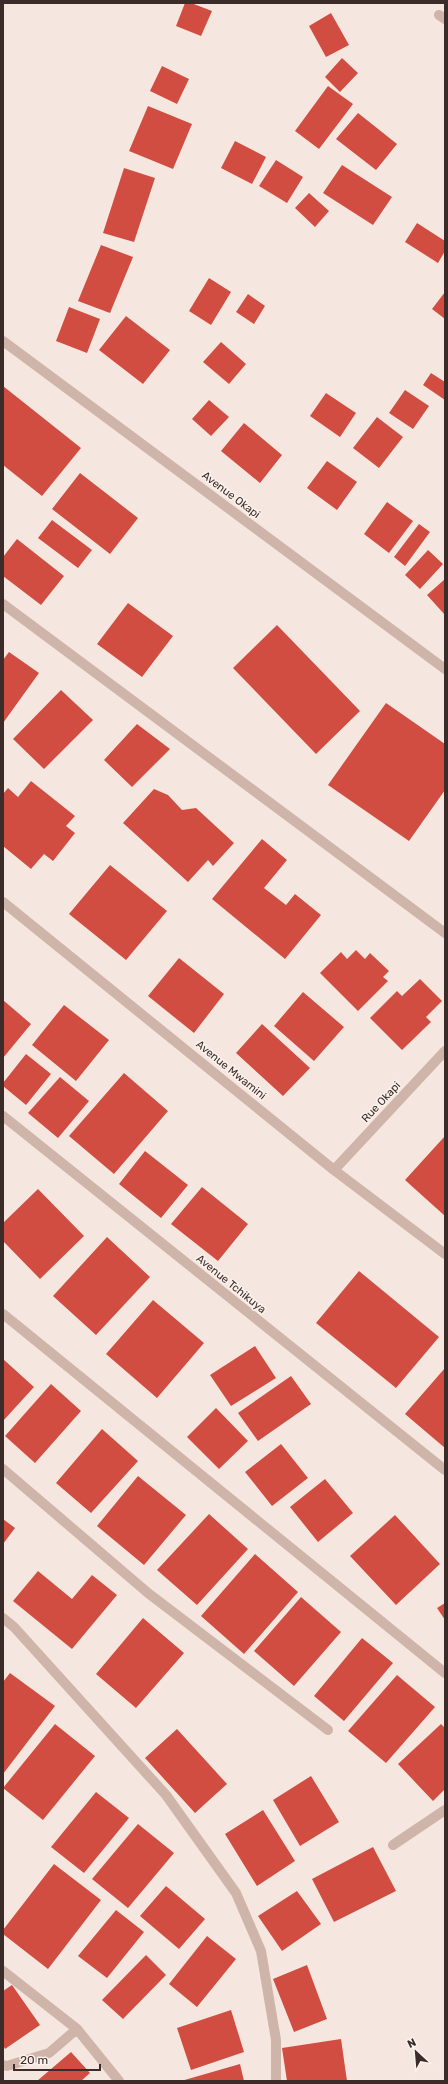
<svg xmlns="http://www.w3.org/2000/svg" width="448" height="2084" font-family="Rubik,sans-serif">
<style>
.building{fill:#d14d41}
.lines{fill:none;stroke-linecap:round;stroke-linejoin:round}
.minor{stroke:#cfb4a9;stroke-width:10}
.labels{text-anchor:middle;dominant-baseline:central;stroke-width:3;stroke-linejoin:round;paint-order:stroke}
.street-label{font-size:11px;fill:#3b2c29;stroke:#fcf2ec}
</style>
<rect width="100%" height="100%" fill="#f5e7df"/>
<path class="building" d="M 185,3 L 191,3 L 212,11 L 201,36 L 176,26 Z
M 331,13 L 349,45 L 326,57 L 309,26 Z
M 342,58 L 358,73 L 340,92 L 325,77 Z
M 162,66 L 189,79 L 177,104 L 150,91 Z
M 328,86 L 353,104 L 319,149 L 295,131 Z
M 148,106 L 192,124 L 173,169 L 129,151 Z
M 358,113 L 397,144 L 376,170 L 336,139 Z
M 235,141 L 266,157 L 252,184 L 221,168 Z
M 276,160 L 303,177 L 287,203 L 259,186 Z
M 342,165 L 392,197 L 373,225 L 323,193 Z
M 124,168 L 155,178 L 134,242 L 103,233 Z
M 309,193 L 329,211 L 315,227 L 295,208 Z
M 417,223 L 445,241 L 445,251 L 438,263 L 405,242 Z
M 101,245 L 133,257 L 110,313 L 78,301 Z
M 209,278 L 231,292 L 211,325 L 189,311 Z
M 445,292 L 445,319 L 432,309 Z
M 248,294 L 265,306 L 254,324 L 236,312 Z
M 69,307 L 100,319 L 87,353 L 56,341 Z
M 126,316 L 170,350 L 143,384 L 99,350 Z
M 221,342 L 246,364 L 229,384 L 203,362 Z
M 431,373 L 445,382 L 445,400 L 423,385 Z
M 3,386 L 81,448 L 42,496 L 3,465 Z
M 405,390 L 429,406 L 413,429 L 389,413 Z
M 326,393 L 356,413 L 340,437 L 310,416 Z
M 209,400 L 229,417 L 211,436 L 192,419 Z
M 377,417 L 403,437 L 379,468 L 353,448 Z
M 244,423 L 282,455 L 260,483 L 221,451 Z
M 327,461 L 357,482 L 337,510 L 307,488 Z
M 80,473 L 138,518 L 110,554 L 52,509 Z
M 387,502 L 413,521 L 389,553 L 364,534 Z
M 52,520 L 92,550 L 78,568 L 38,538 Z
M 419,524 L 430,532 L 405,566 L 394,557 Z
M 17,539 L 64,576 L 41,605 L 3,576 L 3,557 Z
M 428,550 L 443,564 L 420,589 L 405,575 Z
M 445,579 L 445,615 L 427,595 Z
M 128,603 L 173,636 L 142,677 L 97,644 Z
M 277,625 L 360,711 L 316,754 L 233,668 Z
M 9,652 L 39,673 L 3,723 L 3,660 Z
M 61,690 L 93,720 L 44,769 L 13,739 Z
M 386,703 L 445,744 L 445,790 L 409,841 L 328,785 Z
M 137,724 L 170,749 L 132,787 L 104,760 Z
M 31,781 L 75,816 L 66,826 L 75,833 L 53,861 L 44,854 L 31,869 L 3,846 L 3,794 L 8,788 L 18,797 Z
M 154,789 L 168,795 L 182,810 L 196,808 L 234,843 L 213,866 L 208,860 L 188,882 L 123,823 Z
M 262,839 L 287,860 L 264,888 L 286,905 L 295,894 L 321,915 L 285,959 L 212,899 Z
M 110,865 L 167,911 L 126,960 L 69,914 Z
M 356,950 L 365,959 L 370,953 L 389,971 L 383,977 L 388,981 L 358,1011 L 320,973 L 341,952 L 347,959 Z
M 179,958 L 224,994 L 194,1033 L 148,996 Z
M 420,979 L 442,1001 L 426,1017 L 431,1022 L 402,1050 L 370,1018 L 397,991 L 402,996 Z
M 303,992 L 344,1027 L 314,1061 L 274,1026 Z
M 3,1000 L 31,1024 L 3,1058 Z
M 64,1005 L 109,1040 L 76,1081 L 32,1045 Z
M 262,1024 L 310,1068 L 283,1096 L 236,1053 Z
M 26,1054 L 51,1074 L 26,1105 L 3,1086 L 3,1083 Z
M 124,1073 L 168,1111 L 114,1174 L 69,1136 Z
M 60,1077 L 89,1101 L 58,1138 L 28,1113 Z
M 445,1136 L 445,1216 L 405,1180 Z
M 145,1151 L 188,1185 L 161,1218 L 119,1184 Z
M 202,1187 L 248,1224 L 218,1261 L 171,1224 Z
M 38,1189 L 84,1236 L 40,1279 L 3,1241 L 3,1223 Z
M 107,1237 L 150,1277 L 96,1335 L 53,1296 Z
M 359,1271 L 439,1337 L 396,1388 L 316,1323 Z
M 153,1300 L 204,1343 L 157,1398 L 106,1354 Z
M 255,1346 L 276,1378 L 231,1406 L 210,1375 Z
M 3,1359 L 34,1387 L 3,1421 Z
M 445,1368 L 445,1448 L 405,1414 Z
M 291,1376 L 311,1404 L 258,1441 L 238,1413 Z
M 51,1384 L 81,1411 L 35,1463 L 5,1436 Z
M 216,1408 L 248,1441 L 219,1469 L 187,1437 Z
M 102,1429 L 138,1461 L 91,1513 L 56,1483 Z
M 281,1444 L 308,1478 L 272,1506 L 245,1472 Z
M 138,1476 L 186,1515 L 144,1565 L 97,1526 Z
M 325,1479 L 353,1513 L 318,1542 L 290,1507 Z
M 209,1514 L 248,1549 L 197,1605 L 157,1570 Z
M 395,1515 L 440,1564 L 396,1605 L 350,1556 Z
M 3,1519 L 15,1528 L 3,1544 Z
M 255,1554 L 298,1592 L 244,1654 L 201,1616 Z
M 38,1571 L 72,1599 L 92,1575 L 117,1595 L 72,1649 L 13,1601 Z
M 301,1597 L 341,1632 L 294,1686 L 254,1651 Z
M 445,1603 L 445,1620 L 437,1608 Z
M 143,1618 L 184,1653 L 136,1708 L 96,1674 Z
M 362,1638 L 393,1663 L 344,1721 L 314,1696 Z
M 10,1673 L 55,1706 L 3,1774 L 3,1682 Z
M 397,1675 L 435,1707 L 386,1763 L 348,1731 Z
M 55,1724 L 95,1756 L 43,1820 L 3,1788 Z
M 441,1724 L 445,1728 L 445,1789 L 433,1801 L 398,1764 Z
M 177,1729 L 227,1784 L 195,1813 L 145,1758 Z
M 311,1776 L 339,1822 L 300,1846 L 273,1800 Z
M 96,1792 L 129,1818 L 84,1873 L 51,1847 Z
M 263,1810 L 295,1861 L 257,1886 L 225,1834 Z
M 138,1824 L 174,1853 L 128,1908 L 92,1879 Z
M 373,1847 L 396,1891 L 334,1922 L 312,1879 Z
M 54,1864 L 101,1900 L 48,1969 L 3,1934 L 3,1930 Z
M 166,1886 L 205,1919 L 179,1949 L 140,1916 Z
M 297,1891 L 321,1924 L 282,1951 L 258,1916 Z
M 116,1910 L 144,1932 L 107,1978 L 78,1956 Z
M 207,1936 L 236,1959 L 197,2007 L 169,1984 Z
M 146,1955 L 166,1975 L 123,2019 L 102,2000 Z
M 307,1965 L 327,2019 L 294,2032 L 273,1979 Z
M 12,1985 L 40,2025 L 5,2049 L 3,2045 L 3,1991 Z
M 231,2010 L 244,2052 L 191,2070 L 177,2028 Z
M 341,2039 L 347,2081 L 287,2081 L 282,2048 Z
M 71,2052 L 90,2073 L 81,2081 L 37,2081 Z
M 240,2064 L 244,2081 L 181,2081 Z"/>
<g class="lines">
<path class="minor" d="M 439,15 L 445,19
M 3,341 L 445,669
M 3,604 L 445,933
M 3,902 L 334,1170 L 445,1254
M 3,1116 L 445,1470
M 334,1170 L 445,1051
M 3,1314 L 445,1673
M 3,1469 L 148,1593 L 328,1730
M 3,1618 L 14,1627 L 166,1795 L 236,1893 L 261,1951 L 276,2040 L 276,2081
M 393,1845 L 445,1810
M 3,1971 L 77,2029
M 3,2065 L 7,2066 L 49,2053 L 77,2029 L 119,2081"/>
</g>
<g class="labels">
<g class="street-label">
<text transform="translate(231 495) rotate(37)">Avenue Okapi</text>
<text transform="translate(231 1070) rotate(39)">Avenue Mwamini</text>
<text transform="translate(381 1102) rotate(-47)">Rue Okapi</text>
<text transform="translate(231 1284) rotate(39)">Avenue Tchikuya</text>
</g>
</g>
<rect width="448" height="2084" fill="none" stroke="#3b2c29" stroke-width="8"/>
<g transform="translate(416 2052) rotate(334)" stroke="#fcf2ec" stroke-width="3" paint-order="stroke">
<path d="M0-3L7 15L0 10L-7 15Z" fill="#3b2c29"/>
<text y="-6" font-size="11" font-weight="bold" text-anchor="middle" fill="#3b2c29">N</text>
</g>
<path d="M14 2064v6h86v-6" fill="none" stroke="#3b2c29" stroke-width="2"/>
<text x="20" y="2064" font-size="12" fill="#3b2c29" stroke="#fcf2ec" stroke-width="3" paint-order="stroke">20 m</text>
</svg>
